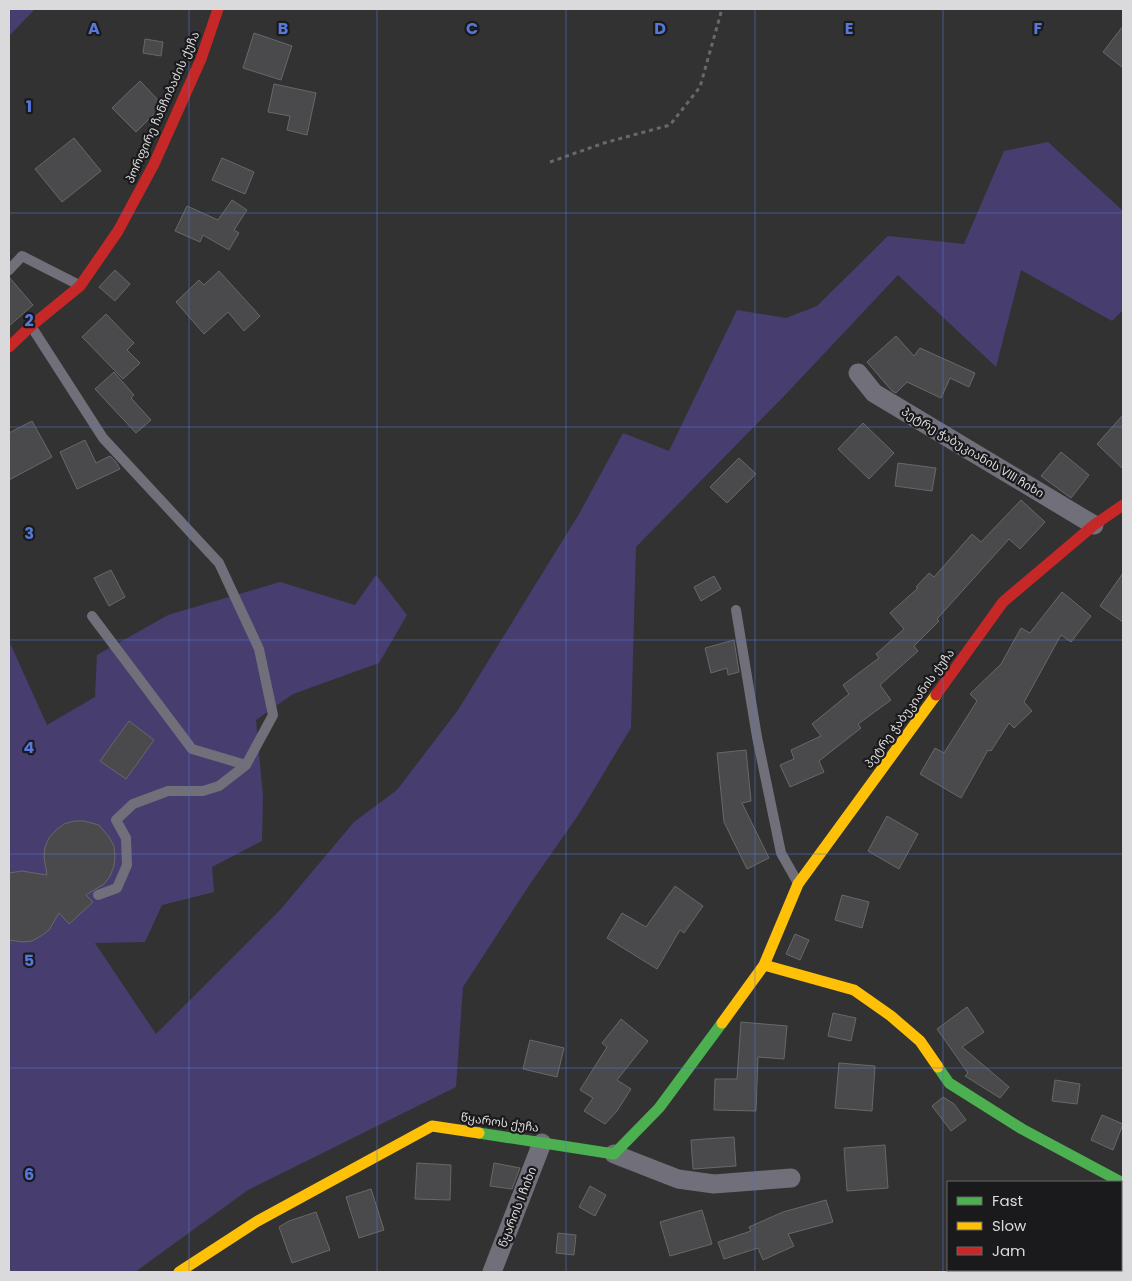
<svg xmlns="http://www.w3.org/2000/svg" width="1132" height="1281" font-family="Poppins,'Noto Sans Georgian',sans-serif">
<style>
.green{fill:#483d6f}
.building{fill:#4a494b;stroke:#686869}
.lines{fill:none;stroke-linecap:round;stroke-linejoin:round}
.path{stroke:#69686e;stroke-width:3;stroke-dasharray:4 4;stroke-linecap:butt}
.lane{stroke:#716f79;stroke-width:10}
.street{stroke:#716f79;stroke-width:19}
.fast{stroke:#4caf50;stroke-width:11}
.slow{stroke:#ffc107;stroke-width:11}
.jam{stroke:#c62828;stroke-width:11}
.grid{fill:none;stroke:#5678d9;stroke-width:1;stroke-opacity:0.55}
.labels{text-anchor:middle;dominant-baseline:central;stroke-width:4.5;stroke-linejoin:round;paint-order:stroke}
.street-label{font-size:12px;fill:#dad9db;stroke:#1a191b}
.grid-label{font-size:16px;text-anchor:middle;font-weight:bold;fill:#5678d9;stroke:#1a191b;stroke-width:4.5;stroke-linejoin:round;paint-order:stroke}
</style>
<rect width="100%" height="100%" fill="#323233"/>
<path class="green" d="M 9,9 L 35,9 L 9,36 Z
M 1048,142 L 1123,211 L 1123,310 L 1112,321 L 1021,270 L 996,367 L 898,275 L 787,393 L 636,547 L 631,728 L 579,814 L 530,884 L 463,987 L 456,1087 L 248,1190 L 135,1272 L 9,1272 L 9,641 L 47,725 L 95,697 L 97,655 L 168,615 L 280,582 L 355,605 L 376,575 L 407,615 L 379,663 L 293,694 L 256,720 L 263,796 L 262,841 L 212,867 L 214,892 L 162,905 L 145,942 L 95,943 L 156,1034 L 280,910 L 354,822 L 397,790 L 458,710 L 579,514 L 623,433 L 669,451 L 737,310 L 786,318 L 817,306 L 888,236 L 964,244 L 1004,151 Z"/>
<path class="building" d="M 1123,26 L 1123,68 L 1103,52 Z
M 254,33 L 292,46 L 281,80 L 243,68 Z
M 145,39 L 163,42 L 161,56 L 143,53 Z
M 140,81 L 163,105 L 136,132 L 112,108 Z
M 274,84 L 316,93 L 307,135 L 287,130 L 290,116 L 268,112 Z
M 74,138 L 101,171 L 62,202 L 35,169 Z
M 222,158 L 254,172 L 245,194 L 212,180 Z
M 232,200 L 247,210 L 234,230 L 239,233 L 229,250 L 203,235 L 200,242 L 175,231 L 187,206 L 218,220 Z
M 115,270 L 130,284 L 115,301 L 99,287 Z
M 219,271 L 260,316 L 244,331 L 228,312 L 204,334 L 176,302 L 199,280 L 204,285 Z
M 9,277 L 33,305 L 9,326 Z
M 106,314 L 134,343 L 127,350 L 140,363 L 123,379 L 82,337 Z
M 896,336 L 914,356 L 920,348 L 975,373 L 969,387 L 950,378 L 941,398 L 907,382 L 896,393 L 892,391 L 867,362 Z
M 114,372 L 134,395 L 131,398 L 151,420 L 136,433 L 95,389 Z
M 1123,415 L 1123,469 L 1097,444 Z
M 32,421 L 52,457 L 9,480 L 9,433 Z
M 863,423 L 894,453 L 869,479 L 838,449 Z
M 85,440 L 96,463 L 110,456 L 116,462 L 120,469 L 77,489 L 60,452 Z
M 1061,452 L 1089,475 L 1071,498 L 1041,476 Z
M 739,458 L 756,474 L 727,503 L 710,487 Z
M 898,463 L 936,468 L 932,491 L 895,486 Z
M 1021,500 L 1045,522 L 1020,549 L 1009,539 L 937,619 L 939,621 L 914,646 L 918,651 L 880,685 L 891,700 L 858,724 L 861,728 L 819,761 L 824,772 L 790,787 L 780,765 L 794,759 L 791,750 L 821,736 L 812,724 L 849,694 L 843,685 L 879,658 L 876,654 L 904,629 L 890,613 L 918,588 L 916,587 L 929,573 L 934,577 L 972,534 L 981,542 Z
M 111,570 L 125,597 L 109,606 L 94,578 Z
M 1123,573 L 1123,622 L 1100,606 Z
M 714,576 L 721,589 L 701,601 L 694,587 Z
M 1062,592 L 1091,616 L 1071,642 L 1061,635 L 1024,702 L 1032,711 L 1014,728 L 1009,723 L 991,751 L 988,750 L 961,798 L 920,774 L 935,748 L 944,753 L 977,701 L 970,694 L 1001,664 L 1021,628 L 1030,633 Z
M 734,640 L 739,672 L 728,675 L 727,668 L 711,673 L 705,648 Z
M 129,721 L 154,740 L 126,779 L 100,761 Z
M 746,750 L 751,801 L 742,803 L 769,858 L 747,869 L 724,822 L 717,753 Z
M 887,816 L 918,834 L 899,869 L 868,851 Z
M 74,821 L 84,821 L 99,825 L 109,837 L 114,846 L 115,856 L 114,866 L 110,876 L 104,884 L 86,895 L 93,902 L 69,924 L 59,913 L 49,930 L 41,936 L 32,941 L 22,942 L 9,940 L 9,873 L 22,871 L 47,875 L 44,857 L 45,847 L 49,838 L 56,830 L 64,824 Z
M 675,886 L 703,906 L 684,933 L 680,930 L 657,969 L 607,938 L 622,913 L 646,927 Z
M 842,895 L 869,902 L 862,928 L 835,920 Z
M 795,934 L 809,940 L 800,960 L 786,954 Z
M 967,1007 L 984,1032 L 962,1047 L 1009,1087 L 1000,1098 L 965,1076 L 968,1073 L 937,1029 Z
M 833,1013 L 856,1018 L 851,1041 L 828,1036 Z
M 621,1019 L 648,1041 L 617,1080 L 631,1089 L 617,1111 L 605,1124 L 584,1111 L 593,1098 L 580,1090 L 607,1047 L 602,1043 Z
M 741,1022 L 787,1026 L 784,1059 L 758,1057 L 756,1111 L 714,1110 L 715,1079 L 737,1079 Z
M 530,1040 L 564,1048 L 557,1077 L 523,1069 Z
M 839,1063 L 875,1066 L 872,1111 L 835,1108 Z
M 1055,1080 L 1080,1084 L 1077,1104 L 1052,1101 Z
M 943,1097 L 954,1104 L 966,1120 L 951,1131 L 932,1106 Z
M 1102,1115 L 1123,1124 L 1113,1150 L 1091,1140 Z
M 734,1137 L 736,1166 L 693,1169 L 691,1140 Z
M 885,1145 L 888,1188 L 847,1191 L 844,1148 Z
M 417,1163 L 451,1165 L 450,1200 L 415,1199 Z
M 494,1163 L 520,1168 L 512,1189 L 490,1186 Z
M 590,1186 L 606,1195 L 595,1216 L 579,1207 Z
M 371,1189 L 384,1230 L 359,1238 L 346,1197 Z
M 826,1200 L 833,1222 L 788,1234 L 794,1246 L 763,1260 L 758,1248 L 724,1259 L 718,1242 L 751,1231 L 749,1227 L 783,1212 Z
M 702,1210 L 712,1244 L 670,1256 L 660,1222 Z
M 316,1212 L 330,1250 L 292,1263 L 279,1227 L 289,1221 Z
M 558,1233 L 576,1235 L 574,1255 L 556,1253 Z"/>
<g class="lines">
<path class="path" d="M 550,162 L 604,143 L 670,125 L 700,87 L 722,9"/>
<path class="lane" d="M 9,270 L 22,256 L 79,285
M 31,326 L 103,438 L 219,563 L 259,649 L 273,715 L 246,765 L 219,786 L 203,791 L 168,791 L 133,804 L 116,820 L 126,838 L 127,865 L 117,888 L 98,895
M 736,610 L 757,737 L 781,853 L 798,883
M 92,616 L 192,749 L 246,765
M 1076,1270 L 1097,1272
M 988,1272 L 997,1270"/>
<path class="street" d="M 858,373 L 874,393 L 1094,525
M 614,1154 L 678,1179 L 714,1184 L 791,1178
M 492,1272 L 542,1143"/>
<path class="fast" d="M 938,1067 L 949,1083 L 1022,1129 L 1123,1183
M 479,1133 L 614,1154 L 659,1108 L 722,1023"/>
<path class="slow" d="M 764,965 L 854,990 L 891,1016 L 920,1041 L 938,1067
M 722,1023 L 764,965 L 798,884 L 936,695
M 179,1272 L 256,1222 L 432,1126 L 479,1133"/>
<path class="jam" d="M 9,347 L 31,326 L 80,286 L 118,231 L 154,164 L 201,59 L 218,9
M 936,695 L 1003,602 L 1094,525 L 1123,505"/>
</g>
<path class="grid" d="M 189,9 L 189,1272M 377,9 L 377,1272M 566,9 L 566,1272M 755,9 L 755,1272M 943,9 L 943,1272M 9,213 L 1123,213M 9,427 L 1123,427M 9,640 L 1123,640M 9,854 L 1123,854M 9,1068 L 1123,1068"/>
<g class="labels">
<g class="street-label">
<text transform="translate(162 107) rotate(-66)">პორფირე ჩანჩიბაძის ქუჩა</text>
<text transform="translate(973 452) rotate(31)">პეტრე ჭაბუკიანის VIII ჩიხი</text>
<text transform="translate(909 708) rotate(-54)">პეტრე ჭაბუკიანის ქუჩა</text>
<text transform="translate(500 1122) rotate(8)">წყაროს ქუჩა</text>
<text transform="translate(517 1207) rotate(-69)">წყაროს I ჩიხი</text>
</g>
</g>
<g class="grid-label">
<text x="94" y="34">A</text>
<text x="283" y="34">B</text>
<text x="472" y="34">C</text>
<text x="660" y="34">D</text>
<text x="849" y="34">E</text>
<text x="1038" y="34">F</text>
<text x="29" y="112">1</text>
<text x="29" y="326">2</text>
<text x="29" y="539">3</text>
<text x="29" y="753">4</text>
<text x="29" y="966">5</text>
<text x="29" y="1180">6</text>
</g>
<rect width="1132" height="1281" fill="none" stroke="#dad9db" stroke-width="20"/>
<rect x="947" y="1181" width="175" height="90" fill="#1a191b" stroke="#676668"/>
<rect x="957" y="1197" width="25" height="8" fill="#4caf50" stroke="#676668"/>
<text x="992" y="1206" font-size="15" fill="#dad9db">Fast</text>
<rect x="957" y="1222" width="25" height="8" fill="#ffc107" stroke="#676668"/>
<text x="992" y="1231" font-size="15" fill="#dad9db">Slow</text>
<rect x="957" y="1247" width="25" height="8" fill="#c62828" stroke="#676668"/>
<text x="992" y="1256" font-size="15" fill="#dad9db">Jam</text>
</svg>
